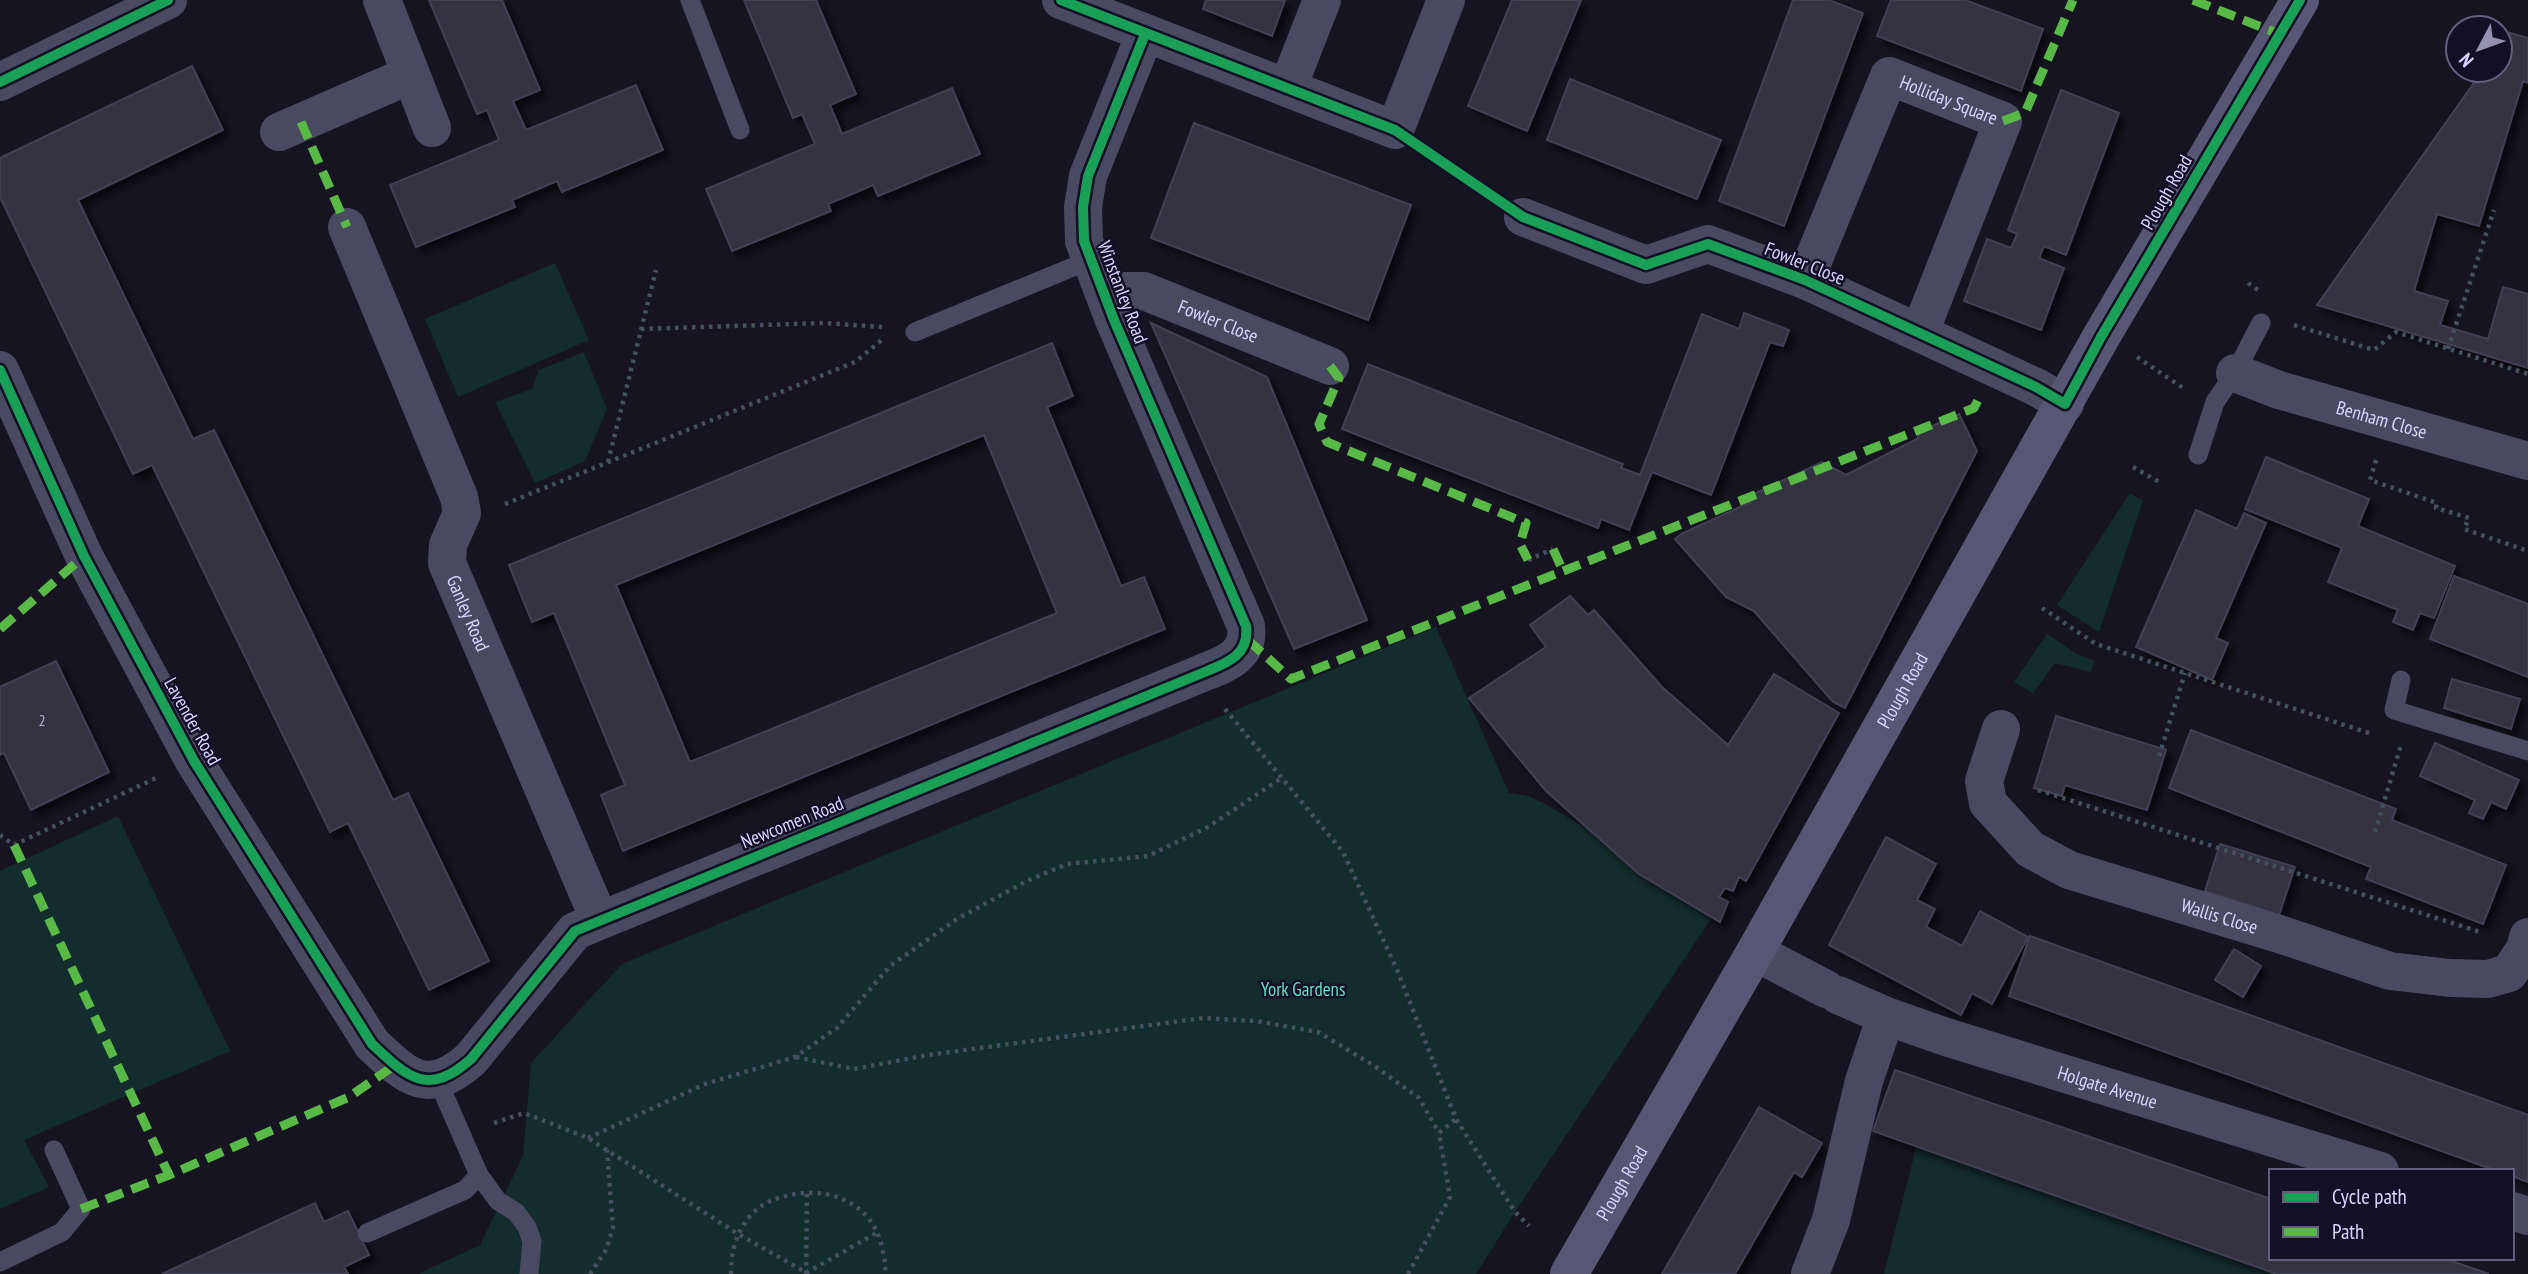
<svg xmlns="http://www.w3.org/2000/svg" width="2528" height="1274" font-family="'PT Sans Narrow',sans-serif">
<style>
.green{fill:#132c2d}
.building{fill:#343243;stroke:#433f54;stroke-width:2;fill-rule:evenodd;filter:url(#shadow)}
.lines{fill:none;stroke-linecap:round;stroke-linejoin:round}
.path{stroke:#44505f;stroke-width:4.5;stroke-dasharray:3.5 5;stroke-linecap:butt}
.lane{stroke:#4a4962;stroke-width:19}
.street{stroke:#4a4962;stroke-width:38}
.secondary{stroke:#575674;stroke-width:38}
.quiet{stroke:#58b947;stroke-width:9;stroke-dasharray:18 9;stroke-linecap:butt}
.cycleway-casing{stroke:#130f26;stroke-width:15}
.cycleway{stroke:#1a9f57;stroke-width:10}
.labels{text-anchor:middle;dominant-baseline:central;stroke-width:5;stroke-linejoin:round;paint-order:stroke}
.number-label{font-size:16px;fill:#b0acd0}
.street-label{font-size:19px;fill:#d9d4ff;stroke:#130f26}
.park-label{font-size:19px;fill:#5fe0c0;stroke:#130f26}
</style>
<defs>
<filter id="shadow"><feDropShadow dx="6" dy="6" stdDeviation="3.5" flood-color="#0009"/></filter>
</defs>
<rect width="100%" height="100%" fill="#161421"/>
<path class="green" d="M 555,263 L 589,340 L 458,397 L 425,319 Z
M 584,352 L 607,409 L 585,461 L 535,483 L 495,402 L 532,389 L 539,370 Z
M 2130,493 L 2143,501 L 2099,632 L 2057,605 Z
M 1436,627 L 1509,793 L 1528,796 L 1541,802 L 1721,904 L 1515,1212 L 1476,1274 L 418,1274 L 480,1245 L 523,1156 L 531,1063 L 622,964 Z
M 2047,634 L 2075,653 L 2095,661 L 2091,672 L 2055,663 L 2033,693 L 2014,682 Z
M 118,816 L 230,1051 L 24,1140 L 49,1187 L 0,1209 L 0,871 Z
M 1917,1144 L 2271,1258 L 2336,1274 L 1884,1274 Z"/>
<path class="building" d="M 429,0 L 502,0 L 540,90 L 513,101 L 526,130 L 636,85 L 663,150 L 562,192 L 557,181 L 512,200 L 515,207 L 416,247 L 390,185 L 499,140 L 487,110 L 477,114 Z
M 744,0 L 816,0 L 856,94 L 830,105 L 842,134 L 952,88 L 980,154 L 878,196 L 873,185 L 828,204 L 831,211 L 732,251 L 706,189 L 815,144 L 802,114 L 793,118 Z
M 1206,0 L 1285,0 L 1272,36 L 1203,9 Z
M 1512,0 L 1581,0 L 1527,131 L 1468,106 Z
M 1793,0 L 1829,0 L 1863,13 L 1784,226 L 1719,201 Z
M 1891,0 L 1965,0 L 2043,29 L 2021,91 L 1877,36 Z
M 2510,33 L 2528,38 L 2528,83 L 2523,81 L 2479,226 L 2437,214 L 2414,291 L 2448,301 L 2440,325 L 2488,339 L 2503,287 L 2528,294 L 2528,368 L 2317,305 L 2483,70 L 2500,70 L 2500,47 Z
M 192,66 L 223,130 L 78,200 L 193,439 L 214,430 L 393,800 L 408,793 L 489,961 L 429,990 L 348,823 L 330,832 L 152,465 L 133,474 L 0,197 L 0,158 Z
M 1570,79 L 1721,140 L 1697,199 L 1547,140 Z
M 2061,90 L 2119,113 L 2066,255 L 2044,246 L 2039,258 L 2064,268 L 2041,330 L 1964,301 L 1987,239 L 2011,248 L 2017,234 L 2008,230 Z
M 1194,123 L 1411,205 L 1368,320 L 1151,238 Z
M 1744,313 L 1789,330 L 1783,346 L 1770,342 L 1711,495 L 1652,472 L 1629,530 L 1601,519 L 1598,528 L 1342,429 L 1368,364 L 1623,464 L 1621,468 L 1640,475 L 1702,314 L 1739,329 Z
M 1151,323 L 1267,377 L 1367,620 L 1294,649 Z
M 1052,343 L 1073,396 L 1047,407 L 1121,586 L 1144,577 L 1165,629 L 623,851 L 601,795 L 625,785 L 554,613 L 532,622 L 509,565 ZM 984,435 L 1057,613 L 690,762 L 616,585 Z
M 1959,414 L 1977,451 L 1845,708 L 1833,702 L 1754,611 L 1726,597 L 1675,539 L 1681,534 L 1751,502 L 1756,493 L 1822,462 L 1846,475 L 1917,439 L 1921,431 Z
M 2266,457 L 2369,499 L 2358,526 L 2455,566 L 2434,618 L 2420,613 L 2413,630 L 2393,622 L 2398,610 L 2328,582 L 2342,548 L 2245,509 Z
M 2196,510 L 2237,529 L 2244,513 L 2266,523 L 2216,638 L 2228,643 L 2212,680 L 2136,647 Z
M 2454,576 L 2528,604 L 2528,677 L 2430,639 Z
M 1570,596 L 1588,615 L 1594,610 L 1662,687 L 1728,745 L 1774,674 L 1839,713 L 1746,881 L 1739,877 L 1733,891 L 1725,888 L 1719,897 L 1728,902 L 1720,922 L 1639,874 L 1546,791 L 1469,698 L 1546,647 L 1530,625 Z
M 56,661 L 109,772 L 31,810 L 4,753 L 0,755 L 0,687 Z
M 2452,679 L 2520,699 L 2511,729 L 2444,708 Z
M 2056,716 L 2166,750 L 2147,810 L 2065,785 L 2062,796 L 2034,788 Z
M 2191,730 L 2396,809 L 2392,820 L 2506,865 L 2483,924 L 2366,879 L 2371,867 L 2169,788 Z
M 2435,743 L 2519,780 L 2506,809 L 2491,802 L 2483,819 L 2469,813 L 2475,800 L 2420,776 Z
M 1886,837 L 1936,864 L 1917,900 L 1935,909 L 1926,927 L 1962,946 L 1980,911 L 2028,937 L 1992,1004 L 1972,993 L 1961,1015 L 1829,945 Z
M 2220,844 L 2295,867 L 2279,915 L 2205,891 Z
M 2030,936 L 2528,1115 L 2528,1182 L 2512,1176 L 2512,1171 L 2497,1171 L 2009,996 Z
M 2234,949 L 2261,966 L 2243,997 L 2215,980 Z
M 1895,1070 L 2271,1199 L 2271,1258 L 2443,1258 L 2489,1274 L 2277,1274 L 1873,1131 Z
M 1759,1107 L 1822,1143 L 1802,1177 L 1794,1172 L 1735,1274 L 1662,1274 Z
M 315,1203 L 324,1222 L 348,1211 L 369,1255 L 344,1267 L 348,1274 L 162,1274 Z"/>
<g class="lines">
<path class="path" d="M 2248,283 L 2258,290
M 2294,325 L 2374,350 L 2396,332 L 2528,374
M 641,329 L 824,323 L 882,327
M 2448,349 L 2494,210
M 2137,357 L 2183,388
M 2376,460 L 2370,480 L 2437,503 L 2436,508 L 2469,518 L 2464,529 L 2528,551
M 608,462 L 656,270
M 2133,467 L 2161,483
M 505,504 L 855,362 L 883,339
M 1528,560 L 1553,549
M 2042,608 L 2096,644 L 2369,733
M 1225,709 L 1343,852 L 1398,972 L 1456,1119 L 1515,1212 L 1529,1226
M 2159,756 L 2185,673
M 2038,790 L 2483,933
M 2375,832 L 2401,745
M 0,835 L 14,845 L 156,778
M 796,1057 L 854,1069 L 928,1055 L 1203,1018 L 1256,1021 L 1318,1032 L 1373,1065 L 1419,1098 L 1439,1133
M 494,1123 L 524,1113 L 588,1138 L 738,1234 L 809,1274
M 588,1138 L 705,1084 L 795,1057 L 837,1028 L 890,966 L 957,919 L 1027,881 L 1067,864 L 1148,856 L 1208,827 L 1283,777
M 806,1273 L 878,1232
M 590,1274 L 606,1250 L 613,1228 L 607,1150
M 731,1274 C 731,1252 736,1231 752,1214 C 762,1203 775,1198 790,1195 C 831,1186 872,1204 882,1247 C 884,1256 886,1265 885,1274
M 806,1274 L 807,1191
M 1408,1274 L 1450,1197 L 1439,1133 L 1456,1119"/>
<path class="lane" d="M 690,0 L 740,130
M 915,332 L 1090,260
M 2198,455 L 2215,402 L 2235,373 L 2261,323
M 2401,680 L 2394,710 L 2528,751
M 438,1081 L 479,1175 L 498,1201 L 516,1212 L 527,1227 L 532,1241 L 529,1274
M 367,1233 L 465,1190 L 479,1175
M 0,1262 L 62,1232 L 81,1209 L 54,1150"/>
<g class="street">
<path d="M 382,0 L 432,128"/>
<path d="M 1061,0 L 1395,130 L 1446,0"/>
<path d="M 0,82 L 168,0"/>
<path d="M 1288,87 L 1322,0"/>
<path d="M 279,132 L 410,75"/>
<path d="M 1523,217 L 1646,265 L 1708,244 L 1805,280 L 2036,387 L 2065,404"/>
<path id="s1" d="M 347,227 L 459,497 L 462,513 L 448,545 L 447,563 L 599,919"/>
<path id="s2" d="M 1805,280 L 1889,76 L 2003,121 L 1920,332"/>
<path id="s3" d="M 1103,291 L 1144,291 L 1330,366"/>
<path d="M 0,370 L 84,556 L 194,761 L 372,1044 C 408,1078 428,1097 471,1059 L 575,931 L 1200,674 C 1224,664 1250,657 1246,626 L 1114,320 L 1084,241 L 1083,207 L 1088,176 L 1145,34"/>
<path id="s4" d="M 2235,373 L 2279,390 L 2528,461"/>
<path id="s5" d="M 2001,729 L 1984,781 L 1988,803 L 2030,849 L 2069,870 L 2279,934 L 2390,971 L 2450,978 L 2488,979 L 2509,973 L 2525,949 L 2528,937"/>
<path d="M 1755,952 L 1826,989"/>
<path id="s6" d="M 1838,995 L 1886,1016 L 1946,1037 L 2380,1171"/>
<path d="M 2512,1211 L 2528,1216"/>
<path d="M 1810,1274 L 1831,1220 L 1864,1081 L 1886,1016"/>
</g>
<path class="secondary" id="s7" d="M 1569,1274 L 1755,952 L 2101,337 L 2300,0"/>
<path class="quiet" d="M 2193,0 L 2279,34
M 2003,121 L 2025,113 L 2073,0
M 301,122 L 347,227
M 1330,366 L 1339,378 L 1319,424 L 1327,442 L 1526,523 L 1520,544 L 1528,560
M 1553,549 L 1563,571
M 0,629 L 84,556
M 1248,640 L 1291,679 L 1974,408 L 1978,400
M 14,845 L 169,1175
M 81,1209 L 169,1175 L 349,1097 L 395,1065"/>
<defs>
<path id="cycleway" d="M 1061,0 L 1395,130 L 1523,217 L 1646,265 L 1708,244 L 1805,280 L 2036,387 L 2065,404 L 2101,337 L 2300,0
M 0,82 L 168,0
M 0,370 L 84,556 L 194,761 L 372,1044 C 408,1078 428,1097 471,1059 L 575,931 L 1200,674 C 1224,664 1250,657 1246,626 L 1114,320 L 1084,241 L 1083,207 L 1088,176 L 1145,34"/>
</defs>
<use href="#cycleway" class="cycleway-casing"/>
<use href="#cycleway" class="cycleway"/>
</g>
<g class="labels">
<g class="number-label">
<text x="42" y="720">2</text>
</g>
<g class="street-label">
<text stroke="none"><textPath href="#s2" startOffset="285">Holliday Square</textPath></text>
<text transform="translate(2166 192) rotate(-60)">Plough Road</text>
<text transform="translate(1805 263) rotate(22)">Fowler Close</text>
<text transform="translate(1123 292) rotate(69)">Winstanley Road</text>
<text stroke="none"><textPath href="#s3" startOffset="121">Fowler Close</textPath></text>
<text stroke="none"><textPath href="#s4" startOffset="154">Benham Close</textPath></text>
<text stroke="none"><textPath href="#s1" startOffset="416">Ganley Road</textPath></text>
<text stroke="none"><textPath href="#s7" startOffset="672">Plough Road</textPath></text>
<text transform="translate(193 721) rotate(61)">Lavender Road</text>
<text transform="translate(792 822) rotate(-22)">Newcomen Road</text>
<text stroke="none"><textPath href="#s5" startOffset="341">Wallis Close</textPath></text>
<text stroke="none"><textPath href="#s6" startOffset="285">Holgate Avenue</textPath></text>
<text stroke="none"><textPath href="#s7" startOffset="105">Plough Road</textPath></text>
</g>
<g class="park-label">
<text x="1303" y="989">York Gardens</text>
</g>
</g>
<rect x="2269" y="1169" width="245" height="91" fill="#130f26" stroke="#625e7d" stroke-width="2"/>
<rect x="2283" y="1192" width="35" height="10" fill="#1a9f57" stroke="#625e7d" stroke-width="2"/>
<text x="2332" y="1204" font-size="21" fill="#d9d4ff">Cycle path</text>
<rect x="2283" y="1227" width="35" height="10" fill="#58b947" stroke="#625e7d" stroke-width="2"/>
<text x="2332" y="1239" font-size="21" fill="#d9d4ff">Path</text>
<g transform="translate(2479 49) rotate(229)"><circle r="33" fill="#130f26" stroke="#625e7d" stroke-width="2"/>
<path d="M0-5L12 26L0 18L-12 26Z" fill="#9591b1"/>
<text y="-10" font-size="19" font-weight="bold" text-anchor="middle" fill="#d9d4ff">N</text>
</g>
</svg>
